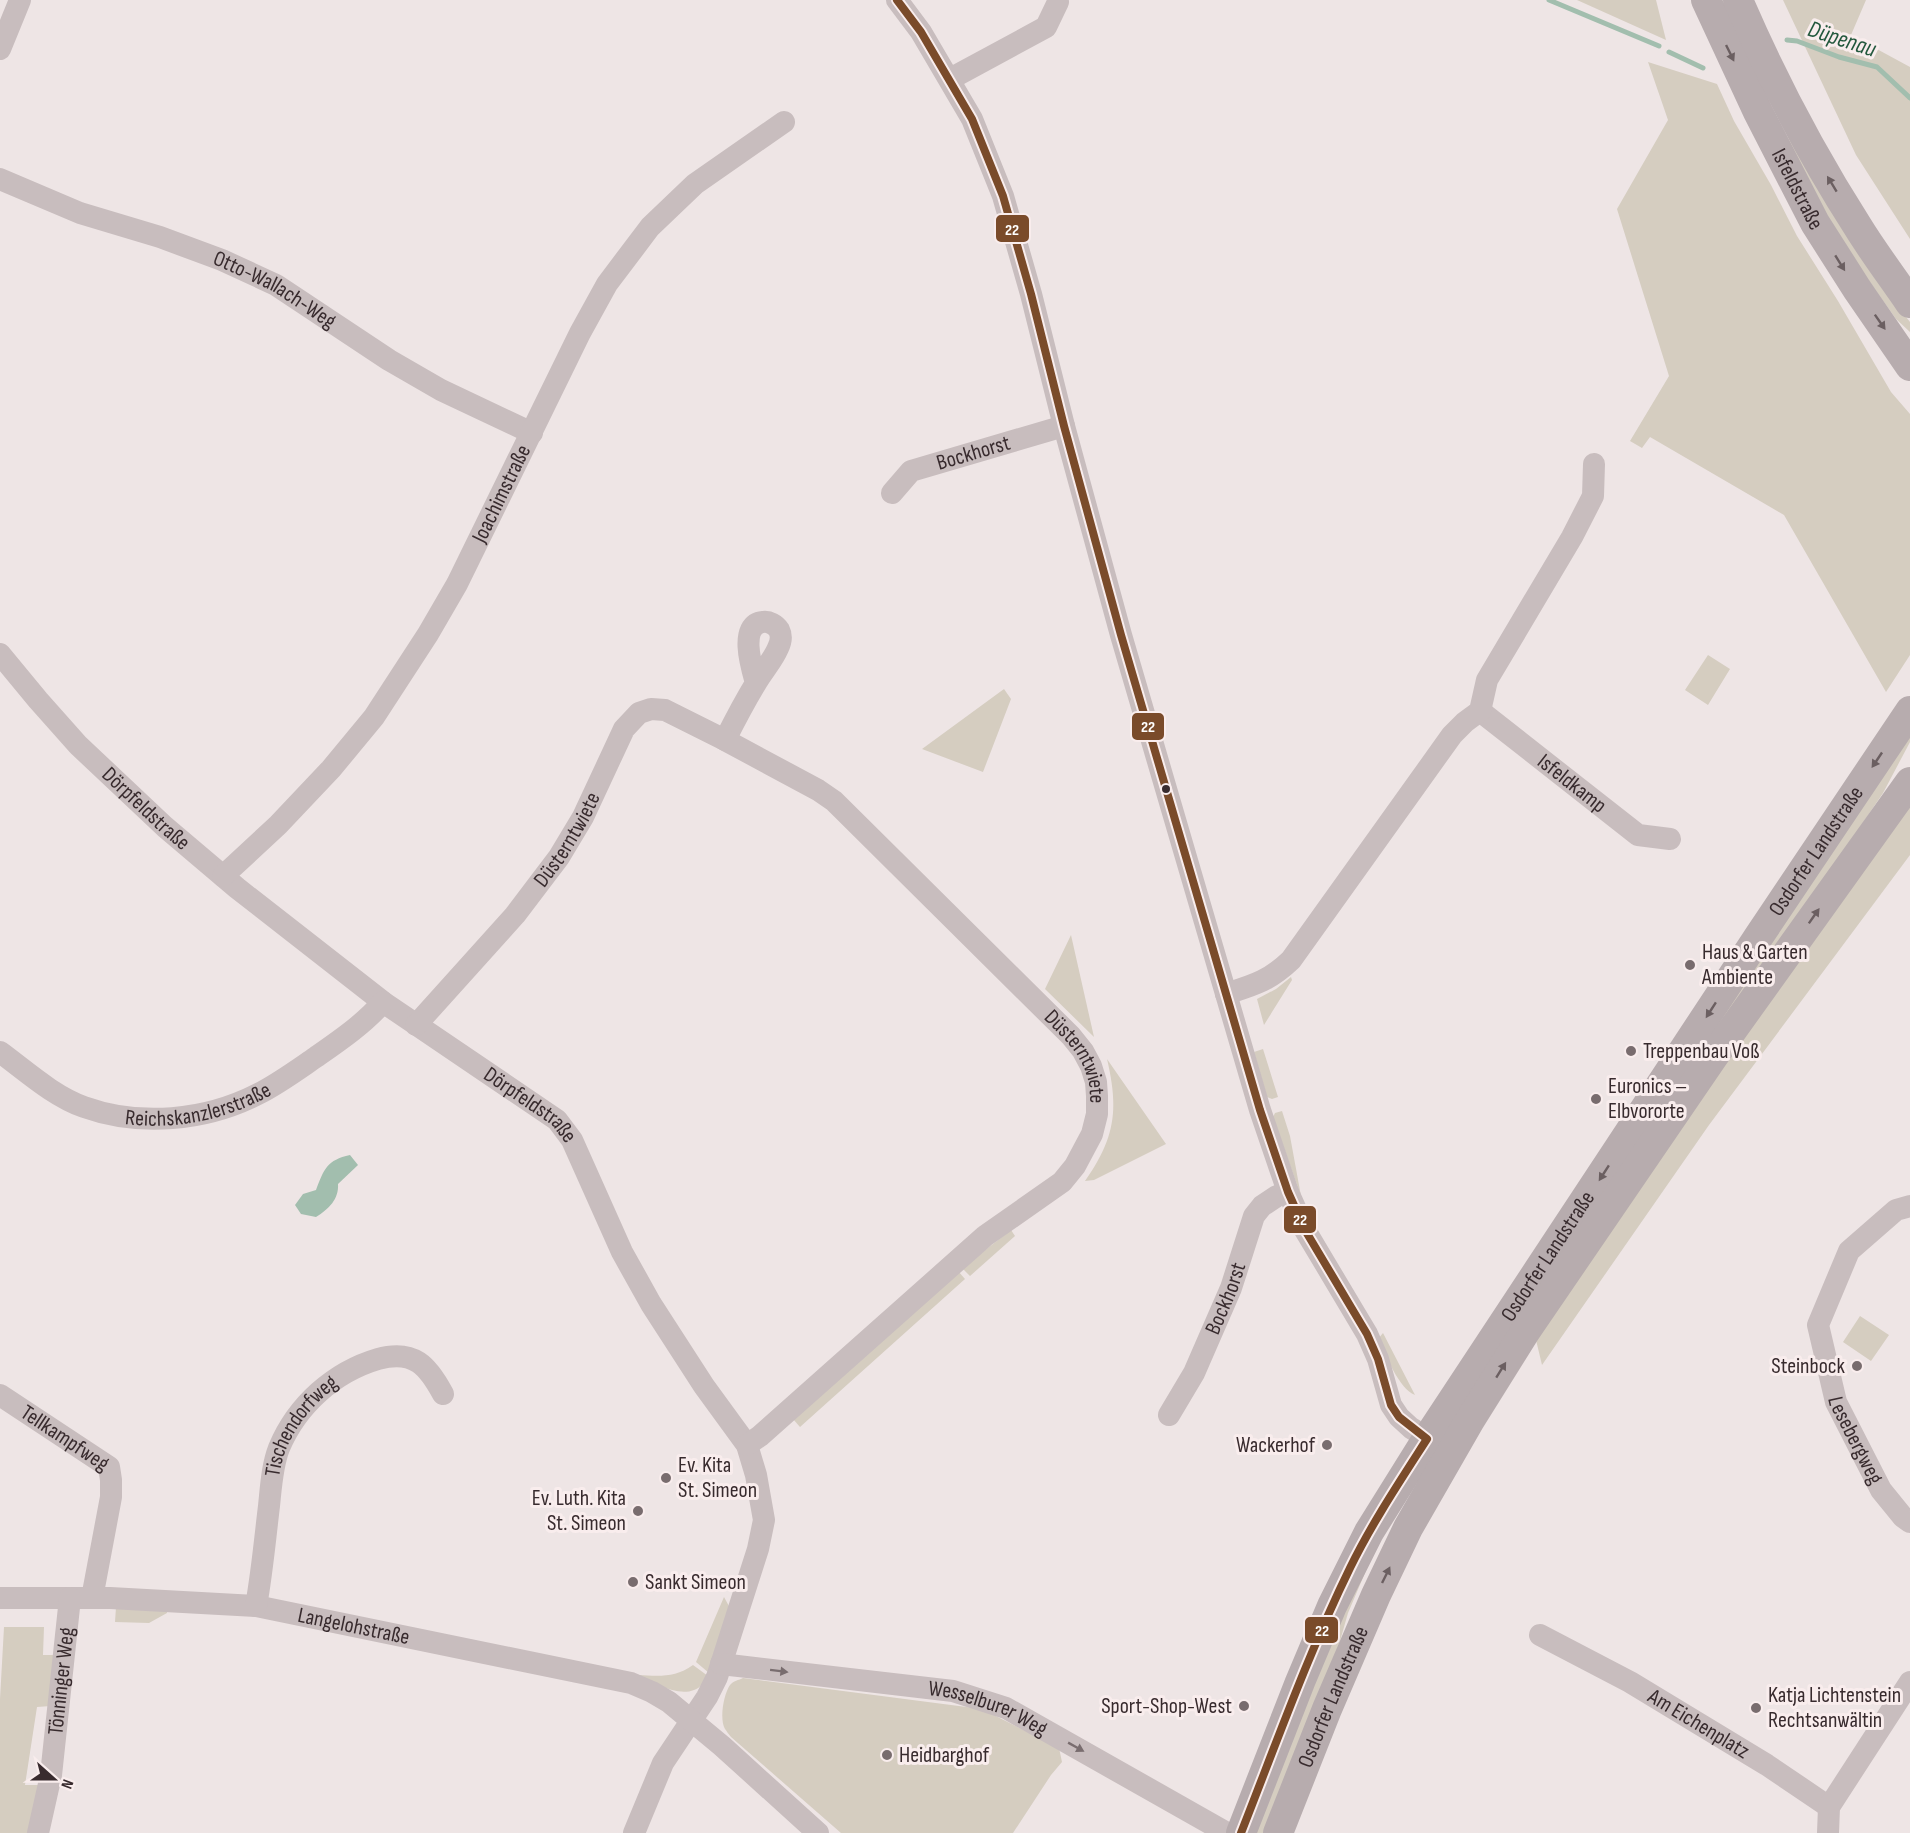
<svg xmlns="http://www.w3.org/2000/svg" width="1910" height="1833" font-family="'Sofia Sans Condensed',sans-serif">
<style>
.green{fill:#d5cdc0}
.water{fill:#a2beae}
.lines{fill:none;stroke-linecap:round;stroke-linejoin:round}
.stream{stroke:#a2beae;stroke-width:5}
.minor{stroke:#c8bdbe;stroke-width:22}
.major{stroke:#b7acae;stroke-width:30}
.bus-1-casing{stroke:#f9eded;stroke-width:12}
.bus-1{stroke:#7a4b2a;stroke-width:8}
.oneway{fill:#6b5f61}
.oneway2{fill:#796d6f}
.bus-dot{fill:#382b2e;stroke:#f9eded;stroke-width:2}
.poi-dot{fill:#786c6e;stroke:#f9eded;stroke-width:2}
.labels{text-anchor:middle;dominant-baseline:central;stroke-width:6;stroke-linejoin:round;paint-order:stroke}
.street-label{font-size:22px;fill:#382b2e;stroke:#f9eded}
.poi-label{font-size:22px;fill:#382b2e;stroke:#f9eded;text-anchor:start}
.water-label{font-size:24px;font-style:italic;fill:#23583d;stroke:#f9eded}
.line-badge{stroke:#f9eded;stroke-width:2}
.badge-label{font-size:16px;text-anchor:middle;font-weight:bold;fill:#fff}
</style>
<rect width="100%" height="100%" fill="#eee5e5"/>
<path class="green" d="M 1577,0 L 1656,0 L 1666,40 Z
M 1783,0 L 1866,0 L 1851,35 L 1910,67 L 1910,239 L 1856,155 Z
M 1739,31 L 1889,295 L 1910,322 L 1910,332 L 1896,319 L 1826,220 Z
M 1648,62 L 1717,84 L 1734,121 L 1771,185 L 1797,236 L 1838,301 L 1891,392 L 1910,414 L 1910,655 L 1886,692 L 1784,515 L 1650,437 L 1642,448 L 1630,441 L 1669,376 L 1617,209 L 1668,120 Z
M 1708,655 L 1730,669 L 1708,705 L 1685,690 Z
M 1004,689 L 1011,699 L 983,772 L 922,749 Z
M 1910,730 L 1910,742 L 1883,793 L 1802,913 L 1636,1144 Z
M 1910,801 L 1910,855 L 1709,1125 L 1542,1365 L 1536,1340 L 1541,1327 Z
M 1071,935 L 1094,1037 L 1045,989 Z
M 1291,977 L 1292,980 L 1264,1025 L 1257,999 L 1276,989 Z
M 1263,1049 L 1278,1097 L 1272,1099 L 1267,1097 L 1254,1052 Z
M 1107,1059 L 1166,1144 L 1094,1180 L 1085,1181 C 1115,1138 1119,1110 1107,1059 Z
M 1282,1111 L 1290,1136 L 1301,1196 L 1273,1117 L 1275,1113 Z
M 1011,1230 L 1015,1236 L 970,1276 L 962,1268 Z
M 958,1271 L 965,1279 L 800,1427 L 793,1419 Z
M 1860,1316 L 1889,1335 L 1871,1361 L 1843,1342 Z
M 1383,1333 L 1415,1395 C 1399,1389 1386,1355 1378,1339 Z
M 1373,1554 L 1348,1613 L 1340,1641 L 1267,1833 L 1255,1833 L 1330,1637 Z
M 724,1597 L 730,1608 L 709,1673 L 696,1662 Z
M 116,1607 L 167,1609 L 167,1613 L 149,1623 L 115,1622 Z
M 4,1627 L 44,1627 L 43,1655 L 56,1655 L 51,1706 L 37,1707 L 25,1785 L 40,1785 L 30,1833 L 0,1833 L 0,1699 Z
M 693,1665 L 708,1676 C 704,1681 701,1688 694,1690 C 677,1697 653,1682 637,1676 L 638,1675 C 659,1676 675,1678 693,1665 Z
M 743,1678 L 982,1709 L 1059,1748 L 1062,1762 L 1051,1775 L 1013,1833 L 841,1833 L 731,1737 C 730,1736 725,1729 725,1729 C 719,1718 724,1694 730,1685 C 733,1681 739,1680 743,1678 Z"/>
<path class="water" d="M 350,1155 L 358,1165 L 338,1184 C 339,1199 329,1209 316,1217 L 301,1214 L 295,1205 L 303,1194 L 316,1190 C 324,1169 327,1160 350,1155 Z"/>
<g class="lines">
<path class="stream" d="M 1549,0 L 1659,46
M 1787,40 L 1797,41 L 1839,57 L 1877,67 L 1910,98
M 1669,52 L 1703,68"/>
<g class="minor">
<path d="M 897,0 L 921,32 L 972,119 L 1003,196 L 1031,294 L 1064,426 L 1121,635 L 1260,1110 L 1288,1192 L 1305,1230 L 1367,1334 L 1378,1359 L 1391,1405 L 1399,1417 L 1411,1428 L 1439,1445"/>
<path d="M 0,49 L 20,0"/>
<path d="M 950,79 L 1046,27 L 1058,2"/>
<path id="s1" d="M 0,179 L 80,213 L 160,237 L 222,260 L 276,285 L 389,360 L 441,390 L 532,433"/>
<path id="s2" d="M 892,493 L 911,471 L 1064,426"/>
<path id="s3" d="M 0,654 L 38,700 L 78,745 L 165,827 L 237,888 L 383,1002 L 557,1120 L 572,1140 L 622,1252 L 651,1304 L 704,1386 L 747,1445 L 756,1475 L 764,1520 L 758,1549 L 717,1677 L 707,1697 L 663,1763 L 634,1833"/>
<path id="s4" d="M 1480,711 L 1638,835 L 1670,839"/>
<path d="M 725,740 C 735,720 745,701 756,683 C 763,671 773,660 778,648 C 781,642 782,636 779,630 C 776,625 769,621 763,622 C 738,624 752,669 756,683"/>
<path id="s5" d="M 223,876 L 278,825 L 331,769 L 374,717 L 428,634 L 457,584 L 580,333 L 607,284 L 650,227 L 695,184 L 784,122"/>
<path d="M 1226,994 C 1254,985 1269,981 1291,960 L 1452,735 L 1465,722 L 1480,711 L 1487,680 L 1572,537 L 1593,496 L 1594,464"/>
<path id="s6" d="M 416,1025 L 515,915 L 559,857 L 583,817 L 624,729 L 639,713 L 651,709 L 665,710 L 725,740 L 818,790 L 834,801 L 1071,1036 L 1083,1051 L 1091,1066 L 1096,1082 L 1097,1096 L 1097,1114 L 1092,1134 L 1075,1166 L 1062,1182 L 985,1236 L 760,1436 L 747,1445"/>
<path id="s7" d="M 0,1052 C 26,1071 53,1096 84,1107 C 140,1127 205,1121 258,1094 C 278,1084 297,1070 316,1057 C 339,1041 364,1024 383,1002"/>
<path id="s8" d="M 1910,1206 L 1896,1210 L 1849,1251 L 1818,1325 L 1836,1402 L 1881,1490 L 1903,1517 L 1910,1522"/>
<path id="s9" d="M 0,1395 L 109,1467 L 111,1480 L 111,1497 L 92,1598"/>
<path id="s10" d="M 1169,1415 L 1194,1373 L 1231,1288 L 1254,1216 L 1262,1206 L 1277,1196 L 1288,1192"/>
<path id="s11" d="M 0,1598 L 110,1598 L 256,1606 L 631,1683 L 652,1692 L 669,1702 L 722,1746 L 818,1833"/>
<path id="s12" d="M 256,1606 C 262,1573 265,1539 269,1506 C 271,1487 272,1466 279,1448 C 297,1405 334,1372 378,1359 C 414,1349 428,1366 443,1394"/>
<path id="s13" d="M 1540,1635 L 1630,1682 L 1767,1765 L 1829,1807"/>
<path id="s14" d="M 721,1664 L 953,1691 L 1006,1708 L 1227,1833"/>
<path id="s15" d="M 38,1833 L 51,1775 L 70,1598"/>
<path d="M 1828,1833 L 1829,1807 L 1910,1682"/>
</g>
<g class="major">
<path id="s16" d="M 1706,0 L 1758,112 L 1815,223 L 1857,289 L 1910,366"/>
<path d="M 1738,0 C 1772,79 1812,155 1858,227 C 1874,253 1893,278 1910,303"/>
<path id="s17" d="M 1241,1833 L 1300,1682 L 1332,1606 L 1369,1532 L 1427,1439 L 1759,936 L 1910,711"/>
<path id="s18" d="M 1278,1833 L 1327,1709 L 1376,1595 L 1408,1528 L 1470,1420 L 1525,1332 L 1713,1057 L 1910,782"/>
</g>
<defs>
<path id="bus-1" d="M 897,0 L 921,32 L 972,119 L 1003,196 L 1031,294 L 1064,426 L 1121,635 L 1260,1110 L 1288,1192 L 1305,1230 L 1367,1334 L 1378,1359 L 1391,1405 L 1399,1417 L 1427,1439
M 1241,1833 C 1276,1744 1308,1654 1350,1568 C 1372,1523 1400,1481 1427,1439"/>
</defs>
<use href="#bus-1" class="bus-1-casing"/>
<use href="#bus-1" class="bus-1"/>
</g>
<defs><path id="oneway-solid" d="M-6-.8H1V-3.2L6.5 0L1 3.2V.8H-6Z" transform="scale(1.5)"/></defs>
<g class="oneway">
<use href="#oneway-solid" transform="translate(1730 53) rotate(64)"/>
<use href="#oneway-solid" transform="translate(1832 184) rotate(-121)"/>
<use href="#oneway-solid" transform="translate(1840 263) rotate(58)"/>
<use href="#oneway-solid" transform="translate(1880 322) rotate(55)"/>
<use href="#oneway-solid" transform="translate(1877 760) rotate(124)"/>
<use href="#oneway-solid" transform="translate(1814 916) rotate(-55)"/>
<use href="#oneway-solid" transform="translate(1711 1010) rotate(123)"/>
<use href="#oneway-solid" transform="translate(1604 1173) rotate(123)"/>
<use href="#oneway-solid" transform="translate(1501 1370) rotate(-58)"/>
<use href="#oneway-solid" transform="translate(1386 1575) rotate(-64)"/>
</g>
<g class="oneway2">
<use href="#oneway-solid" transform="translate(779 1671) rotate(7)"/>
<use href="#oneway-solid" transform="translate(1076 1747) rotate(29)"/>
</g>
<circle class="bus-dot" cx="1166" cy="789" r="5"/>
<g class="poi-dot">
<circle cx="1690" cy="965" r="6"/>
<circle cx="1631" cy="1051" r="6"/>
<circle cx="1596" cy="1099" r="6"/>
<circle cx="1857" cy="1366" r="6"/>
<circle cx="1327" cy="1445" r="6"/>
<circle cx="666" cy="1478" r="6"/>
<circle cx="638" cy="1511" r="6"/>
<circle cx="633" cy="1582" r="6"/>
<circle cx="1244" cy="1706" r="6"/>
<circle cx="1756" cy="1708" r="6"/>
<circle cx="887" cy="1755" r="6"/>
</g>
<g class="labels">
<g class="street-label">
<text stroke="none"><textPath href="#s16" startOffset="210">Isfeldstraße</textPath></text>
<text stroke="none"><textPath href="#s1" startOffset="297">Otto-Wallach-Weg</textPath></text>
<text stroke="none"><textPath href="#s2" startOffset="94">Bockhorst</textPath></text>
<text stroke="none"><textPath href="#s5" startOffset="477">Joachimstraße</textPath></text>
<text stroke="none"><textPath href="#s4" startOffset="117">Isfeldkamp</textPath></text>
<text stroke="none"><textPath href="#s3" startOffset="213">Dörpfeldstraße</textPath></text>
<text stroke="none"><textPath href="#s6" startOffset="240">Düsterntwiete</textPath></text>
<text stroke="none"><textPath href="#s17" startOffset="1142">Osdorfer Landstraße</textPath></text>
<text stroke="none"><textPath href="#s6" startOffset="960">Düsterntwiete</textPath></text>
<text stroke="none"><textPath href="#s7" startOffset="218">Reichskanzlerstraße</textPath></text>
<text stroke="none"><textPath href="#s3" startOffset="699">Dörpfeldstraße</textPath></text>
<text stroke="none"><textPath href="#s17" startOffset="656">Osdorfer Landstraße</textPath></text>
<text stroke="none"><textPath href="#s10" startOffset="130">Bockhorst</textPath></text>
<text stroke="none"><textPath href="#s12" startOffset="190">Tischendorfweg</textPath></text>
<text stroke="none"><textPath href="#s8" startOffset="279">Lesebergweg</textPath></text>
<text stroke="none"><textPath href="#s9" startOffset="78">Tellkampfweg</textPath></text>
<text stroke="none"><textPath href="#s11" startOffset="356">Langelohstraße</textPath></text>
<text stroke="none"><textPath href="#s15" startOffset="154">Tönninger Weg</textPath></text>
<text stroke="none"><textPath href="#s18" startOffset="147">Osdorfer Landstraße</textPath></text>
<text stroke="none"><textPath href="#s14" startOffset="272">Wesselburer Weg</textPath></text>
<text stroke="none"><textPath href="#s13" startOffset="182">Am Eichenplatz</textPath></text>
</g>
<g class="poi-label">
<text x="1702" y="952">Haus &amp; Garten<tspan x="1702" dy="25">Ambiente</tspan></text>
<text x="1643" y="1051">Treppenbau Voß</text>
<text x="1608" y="1086">Euronics –<tspan x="1608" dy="25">Elbvororte</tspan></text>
<text x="1845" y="1366" text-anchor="end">Steinbock</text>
<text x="1315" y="1445" text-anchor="end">Wackerhof</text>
<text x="678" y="1465">Ev. Kita<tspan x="678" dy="25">St. Simeon</tspan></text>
<text x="626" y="1498" text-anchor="end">Ev. Luth. Kita<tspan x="626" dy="25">St. Simeon</tspan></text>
<text x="645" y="1582">Sankt Simeon</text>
<text x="1768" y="1695">Katja Lichtenstein<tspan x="1768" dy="25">Rechtsanwältin</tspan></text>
<text x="1232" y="1706" text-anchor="end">Sport-Shop-West</text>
<text x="899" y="1755">Heidbarghof</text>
</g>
<g class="water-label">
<text transform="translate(1842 39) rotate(18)">Düpenau</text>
</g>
</g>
<g class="line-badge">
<rect x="995" y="214" width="35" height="29" rx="6" fill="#7a4b2a"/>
<rect x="1131" y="712" width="34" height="29" rx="6" fill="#7a4b2a"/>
<rect x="1283" y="1205" width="34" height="29" rx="6" fill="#7a4b2a"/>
<rect x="1304" y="1616" width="35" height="28" rx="6" fill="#7a4b2a"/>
</g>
<g class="badge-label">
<text x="1012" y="235">22</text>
<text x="1148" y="732">22</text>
<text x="1300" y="1225">22</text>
<text x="1322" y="1636">22</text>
</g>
<g transform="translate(54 1779) rotate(111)" stroke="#f9eded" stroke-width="4.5" paint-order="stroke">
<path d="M0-4.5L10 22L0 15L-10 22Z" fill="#382b2e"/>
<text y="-9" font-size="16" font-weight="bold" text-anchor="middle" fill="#382b2e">N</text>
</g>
</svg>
